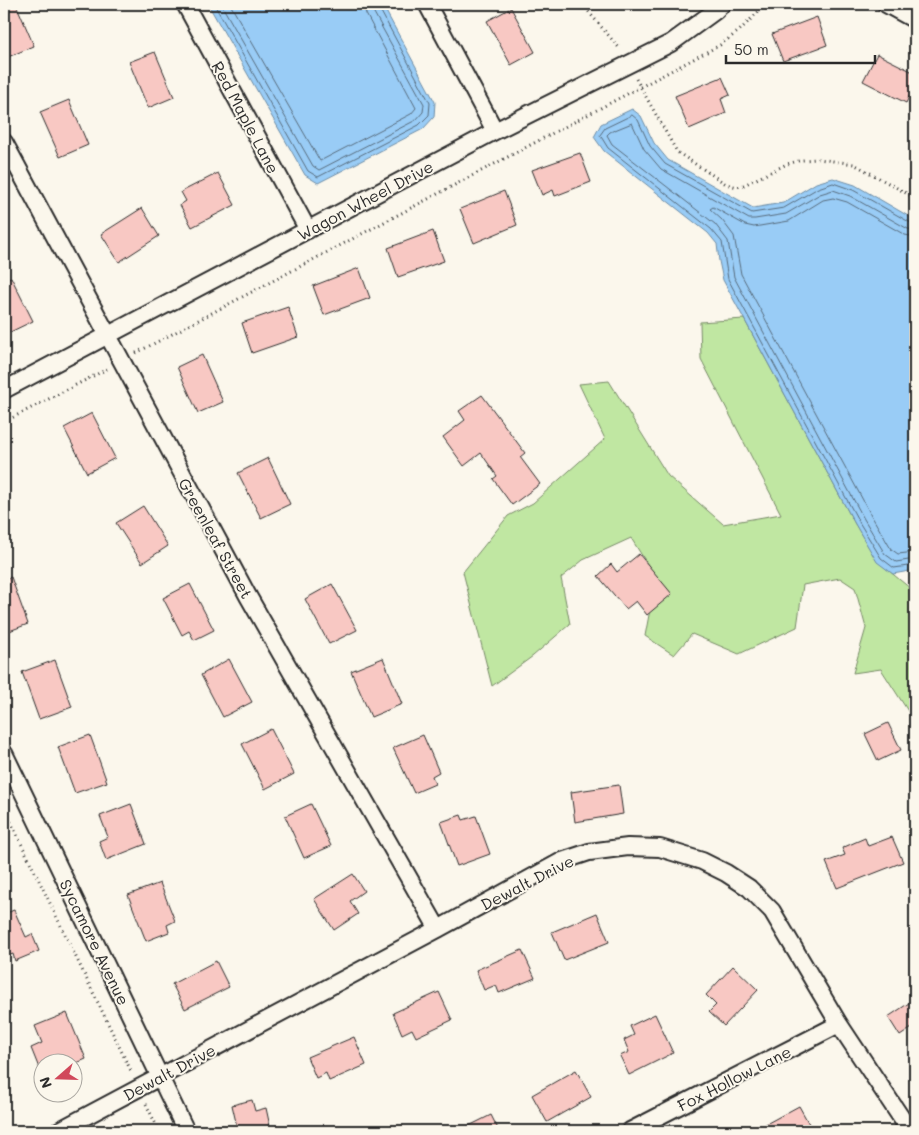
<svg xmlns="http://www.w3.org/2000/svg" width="919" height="1135" font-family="Mali,sans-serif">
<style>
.green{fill:#c0e7a2;stroke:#768966}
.water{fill:#99ccf6;stroke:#6d8ca5}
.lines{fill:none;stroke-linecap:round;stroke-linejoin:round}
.shore{stroke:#576b7c;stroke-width:1}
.building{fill:#f8c8c3;stroke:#2b2b2b}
.street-casing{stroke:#2b2b2b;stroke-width:20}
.path{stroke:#2b2b2b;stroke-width:3;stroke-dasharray:1 4;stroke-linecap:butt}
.street{stroke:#fbf7ec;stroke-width:16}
.labels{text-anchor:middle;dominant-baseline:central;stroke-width:4;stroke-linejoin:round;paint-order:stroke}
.street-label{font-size:16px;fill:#2b2b2b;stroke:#fbf7ec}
</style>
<rect width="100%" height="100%" fill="#fbf7ec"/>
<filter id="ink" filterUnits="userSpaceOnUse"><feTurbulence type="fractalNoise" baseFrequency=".02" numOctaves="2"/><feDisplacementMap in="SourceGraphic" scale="10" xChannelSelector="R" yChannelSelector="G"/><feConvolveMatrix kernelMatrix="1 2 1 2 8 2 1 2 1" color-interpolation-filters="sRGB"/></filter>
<g filter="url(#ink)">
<path class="green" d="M 744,319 L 855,524 L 877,561 L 911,589 L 915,605 L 915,722 L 881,669 L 853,673 L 866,628 L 855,588 L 840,578 L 803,585 L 797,627 L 739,654 L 692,634 L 674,655 L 645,636 L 656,578 L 631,538 L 583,560 L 561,578 L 570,624 L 533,656 L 492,686 L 463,572 L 508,516 L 533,503 L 605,439 L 579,384 L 609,381 L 668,476 L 723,524 L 781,514 L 701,359 L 700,322 Z"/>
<path class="water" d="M 210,4 L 382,4 L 435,102 L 434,117 L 423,129 L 318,183 L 305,175 L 209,6 Z
M 632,109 L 641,116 L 654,143 L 668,160 L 753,208 L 783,203 L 816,183 L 833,178 L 855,185 L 915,220 L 915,570 L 893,574 L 877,562 L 855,524 L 723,280 L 719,261 L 717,244 L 708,233 L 604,151 L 594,137 L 601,124 Z"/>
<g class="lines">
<path class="shore" d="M 214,4 L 308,171 L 318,177 L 419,125 L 429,115 L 430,103 L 379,8 L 378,4
M 221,4 L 313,166 L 319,170 L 416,120 L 423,112 L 424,104 L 373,11 L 372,4
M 230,4 L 320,161 L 411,114 L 416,108 L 366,14 L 364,4
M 915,224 L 911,223 L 853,190 L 833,183 L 818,188 L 784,208 L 752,213 L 665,164 L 650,146 L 638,120 L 632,115 L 605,128 L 600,135 L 608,148 L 711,229 L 722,242 L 728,279 L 859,522 L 881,558 L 894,568 L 915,565
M 915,230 L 908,229 L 850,196 L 833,190 L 820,194 L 786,214 L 755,219 L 749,219 L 661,169 L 644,149 L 632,123 L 610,132 L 607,135 L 612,144 L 715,224 L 728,241 L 734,277 L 864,519 L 885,554 L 896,562 L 915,559
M 915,237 L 905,235 L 847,202 L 833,198 L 823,200 L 789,221 L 754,227 L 745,225 L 713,207 L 710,209 L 722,220 L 734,236 L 741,274 L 871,515 L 891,549 L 898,554 L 915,552"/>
</g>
<path class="building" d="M 4,4 L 16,4 L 34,46 L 8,57 L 4,47 Z
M 511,8 L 535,52 L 511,65 L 487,21 Z
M 817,17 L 827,45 L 783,61 L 772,34 Z
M 155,52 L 174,97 L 148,108 L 129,62 Z
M 877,54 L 915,73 L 915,85 L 906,103 L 863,81 Z
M 722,77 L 730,95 L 721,99 L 726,113 L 689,129 L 675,96 Z
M 69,100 L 88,145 L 60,157 L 40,112 Z
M 580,153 L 591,182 L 555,196 L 553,190 L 542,195 L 532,170 Z
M 218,173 L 235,205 L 192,227 L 180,205 L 186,201 L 181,192 Z
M 504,191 L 517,225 L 474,243 L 460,209 Z
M 142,208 L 159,236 L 119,262 L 101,234 Z
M 433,231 L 444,261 L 398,277 L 388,248 Z
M 359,268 L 370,298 L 324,315 L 313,286 Z
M 11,277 L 33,321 L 4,335 L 4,280 Z
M 288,307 L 298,337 L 252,353 L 242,323 Z
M 202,355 L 223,402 L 198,413 L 177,367 Z
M 482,395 L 525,453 L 520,457 L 540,484 L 512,505 L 493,479 L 497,476 L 481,453 L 464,466 L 443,437 L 465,420 L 459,411 Z
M 92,413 L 115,458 L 87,473 L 64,428 Z
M 268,458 L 290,504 L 261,518 L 238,473 Z
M 143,506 L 168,546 L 142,563 L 116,523 Z
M 639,554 L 672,594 L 647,615 L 636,601 L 626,609 L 598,576 L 611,564 L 617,572 Z
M 11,577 L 28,624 L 4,633 L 4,580 Z
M 190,584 L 214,630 L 194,640 L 189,631 L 182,635 L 163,598 Z
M 332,584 L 357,630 L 329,644 L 305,599 Z
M 383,658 L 402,704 L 371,717 L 351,671 Z
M 229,659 L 252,702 L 223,717 L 201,675 Z
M 55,660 L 72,707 L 39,719 L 22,672 Z
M 888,723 L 901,750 L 878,761 L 865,734 Z
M 271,729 L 294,774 L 265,789 L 242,744 Z
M 90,735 L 107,782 L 75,793 L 58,747 Z
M 423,735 L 439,772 L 432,776 L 435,784 L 414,793 L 393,748 Z
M 619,785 L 623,814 L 575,822 L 571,792 Z
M 131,804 L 146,844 L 106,860 L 99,841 L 108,837 L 100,816 Z
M 311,804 L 331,846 L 304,858 L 285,816 Z
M 461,815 L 463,820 L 476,816 L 490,854 L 457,866 L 441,822 Z
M 892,837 L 903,862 L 837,888 L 826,862 L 845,855 L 842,848 L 865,838 L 868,846 Z
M 353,874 L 364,891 L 350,901 L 358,914 L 334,930 L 314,899 Z
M 160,883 L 175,921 L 167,925 L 169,932 L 146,941 L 128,895 Z
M 14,910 L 26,937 L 32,934 L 39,951 L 15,961 L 13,954 L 4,957 L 4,914 Z
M 597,913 L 609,942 L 564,960 L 552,932 Z
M 522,950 L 535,978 L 499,993 L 496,985 L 484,990 L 476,970 Z
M 216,961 L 229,987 L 185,1009 L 172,984 Z
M 733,966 L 758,990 L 724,1026 L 709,1012 L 716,1005 L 706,995 Z
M 439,992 L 452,1020 L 416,1037 L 412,1029 L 402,1034 L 393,1013 Z
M 915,999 L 915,1026 L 900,1036 L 888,1017 Z
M 67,1013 L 86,1059 L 72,1065 L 72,1062 L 42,1062 L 42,1067 L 39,1068 L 31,1048 L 42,1043 L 35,1026 Z
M 655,1014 L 673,1053 L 629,1075 L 620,1056 L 629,1052 L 624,1040 L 634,1035 L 630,1026 Z
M 354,1037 L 366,1065 L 329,1081 L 326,1073 L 316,1078 L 307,1057 Z
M 576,1070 L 591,1097 L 547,1122 L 532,1095 Z
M 252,1100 L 255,1111 L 266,1108 L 271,1131 L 238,1131 L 232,1105 Z
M 799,1106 L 813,1131 L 756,1131 L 755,1130 Z
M 491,1115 L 499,1131 L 459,1131 Z"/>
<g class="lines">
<defs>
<path id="street" d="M 185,4 L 308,230
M 427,4 L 495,131
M 886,4 L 915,20
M 4,142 L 248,596 L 438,929
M 4,390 L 495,131 L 671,43 L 715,11 L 722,4
M 4,753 L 186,1131
M 58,1131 L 438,929 L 562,861 L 589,852 L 628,847 L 660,848 L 702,861 L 726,873 L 749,888 L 772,911 L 839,1024 L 910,1131
M 630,1131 L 839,1024"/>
</defs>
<use href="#street" class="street-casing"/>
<path class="path" d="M 582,4 L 620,49
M 636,79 L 677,152 L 726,184 L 737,187 L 744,185 L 787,164 L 802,160 L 819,159 L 854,164 L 915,198
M 136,353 L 720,45 L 739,31 L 766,4
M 4,422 L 107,369
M 4,808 L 132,1073
M 146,1104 L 159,1131"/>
<use href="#street" class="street"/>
</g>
</g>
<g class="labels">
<g class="street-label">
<text transform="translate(246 117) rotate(62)">Red Maple Lane</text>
<text transform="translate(365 200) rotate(-28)">Wagon Wheel Drive</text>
<text transform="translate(216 538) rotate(61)">Greenleaf Street</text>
<text transform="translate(527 882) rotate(-27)">Dewalt Drive</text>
<text transform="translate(95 942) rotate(64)">Sycamore Avenue</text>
<text transform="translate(169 1072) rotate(-28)">Dewalt Drive</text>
<text transform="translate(734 1078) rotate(-27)">Fox Hollow Lane</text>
</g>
</g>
<rect width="919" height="1135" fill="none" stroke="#fbf7ec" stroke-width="20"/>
<rect x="10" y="10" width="899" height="1115" fill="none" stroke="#2b2b2b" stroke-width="2" filter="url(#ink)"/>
<g transform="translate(58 1078) rotate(250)"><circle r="24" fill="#fbf7ec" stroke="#a8a59f"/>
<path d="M0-4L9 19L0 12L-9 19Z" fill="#d1495b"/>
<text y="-8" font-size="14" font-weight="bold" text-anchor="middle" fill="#2b2b2b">N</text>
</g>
<path d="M726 55v8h149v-8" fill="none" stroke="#2b2b2b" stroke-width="2.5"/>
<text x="734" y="55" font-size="15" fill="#2b2b2b" stroke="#fbf7ec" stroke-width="4" paint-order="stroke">50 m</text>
</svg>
